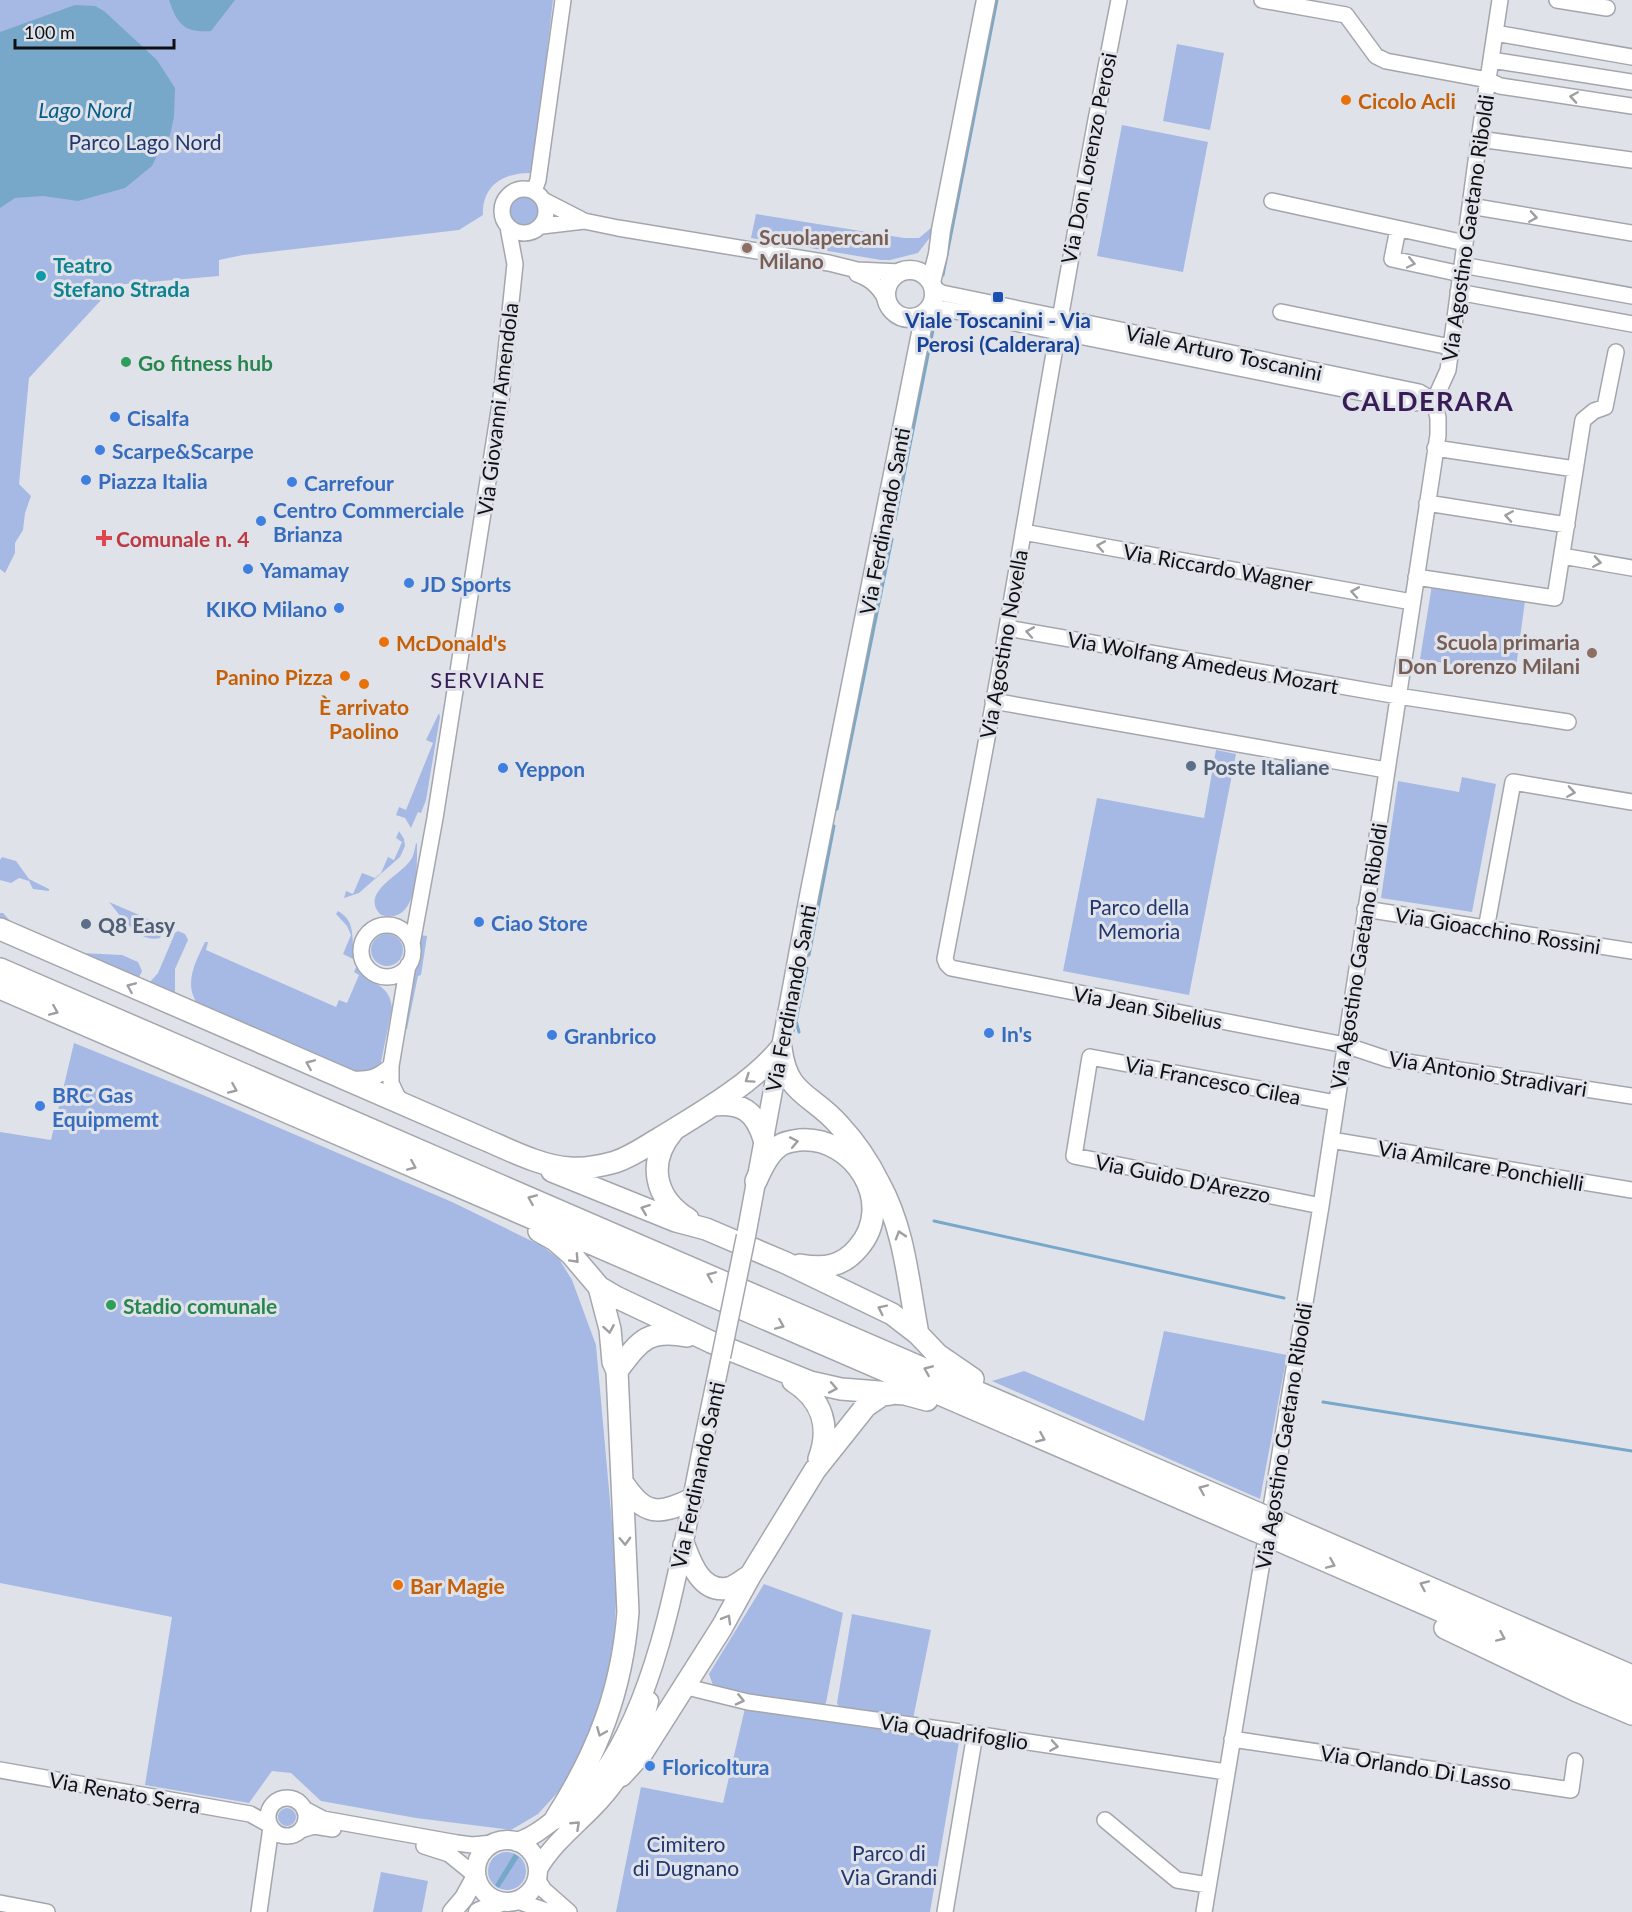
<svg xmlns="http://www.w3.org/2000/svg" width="1632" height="1912" font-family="Lato,sans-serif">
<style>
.green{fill:#a6b9e4}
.water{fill:#78a8c9}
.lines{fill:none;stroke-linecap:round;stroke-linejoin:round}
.stream{stroke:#78a8c9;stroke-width:3}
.minor-casing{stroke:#a3a6ad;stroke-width:18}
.major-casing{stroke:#a3a6ad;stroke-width:21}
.highway-casing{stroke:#a3a6ad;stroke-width:24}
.minor{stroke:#fff;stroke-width:15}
.major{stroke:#fff;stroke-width:18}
.highway{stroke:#fff;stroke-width:21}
.major-bridge-casing{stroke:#a3a6ad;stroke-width:21;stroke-linecap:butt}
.highway-bridge-casing{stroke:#a3a6ad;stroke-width:24;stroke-linecap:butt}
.major-bridge{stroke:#fff;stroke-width:18}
.highway-bridge{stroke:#fff;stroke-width:21}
.oneway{stroke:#9f9fa1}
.food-dot{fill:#e8710a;stroke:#dfe2e9;stroke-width:2}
.education-dot{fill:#8d6e63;stroke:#dfe2e9;stroke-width:2}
.culture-dot{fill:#0f9aa8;stroke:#dfe2e9;stroke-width:2}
.transit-dot{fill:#1a4fb4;stroke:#dfe2e9;stroke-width:2}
.leisure-dot{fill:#2e9e5b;stroke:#dfe2e9;stroke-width:2}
.shop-dot{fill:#3f7fe0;stroke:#dfe2e9;stroke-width:2}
.health-dot{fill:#e0444e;stroke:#dfe2e9;stroke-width:2}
.service-dot{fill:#5c6f8a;stroke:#dfe2e9;stroke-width:2}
.labels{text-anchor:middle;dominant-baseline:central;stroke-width:6;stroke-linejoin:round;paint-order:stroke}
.food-label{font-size:21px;font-weight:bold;fill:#c56008;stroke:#dfe2e9;text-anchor:start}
.park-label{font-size:21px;fill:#21376f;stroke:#dfe2e9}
.street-label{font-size:21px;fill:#0f1013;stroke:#dfe2e9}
.education-label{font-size:21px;font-weight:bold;fill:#785e54;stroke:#dfe2e9;text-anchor:start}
.culture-label{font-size:21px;font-weight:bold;fill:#0d838f;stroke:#dfe2e9;text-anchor:start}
.transit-label{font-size:21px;font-weight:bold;fill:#164399;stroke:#dfe2e9}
.leisure-label{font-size:21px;font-weight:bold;fill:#27864d;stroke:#dfe2e9;text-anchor:start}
.shop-label{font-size:21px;font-weight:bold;fill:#366cbe;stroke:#dfe2e9;text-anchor:start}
.health-label{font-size:21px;font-weight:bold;fill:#be3a42;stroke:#dfe2e9;text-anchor:start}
.service-label{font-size:21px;font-weight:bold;fill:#4e5e75;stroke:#dfe2e9;text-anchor:start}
.water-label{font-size:22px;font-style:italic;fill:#065d89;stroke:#dfe2e9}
.neighbourhood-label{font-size:22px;letter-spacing:1.5px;fill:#381c55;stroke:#dfe2e9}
.district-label{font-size:27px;font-weight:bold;letter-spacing:1.5px;fill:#381c55;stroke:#dfe2e9}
</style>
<rect width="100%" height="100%" fill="#dfe2e9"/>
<path class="green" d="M 0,0 L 553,0 L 533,173 C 505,172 482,184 483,215 L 459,230 L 243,255 L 219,260 L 219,276 L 115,285 L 29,378 L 19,484 L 31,496 L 25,513 L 23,530 L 15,543 L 15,553 L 5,573 L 0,569 Z
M 1177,44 L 1224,53 L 1210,130 L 1163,121 Z
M 1122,125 L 1208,142 L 1183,272 L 1097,256 Z
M508 212a16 16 0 1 1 32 0a16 16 0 1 1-32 0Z
M 756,214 L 904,238 L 919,238 L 931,228 L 931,236 L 918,253 L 890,260 L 881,260 L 751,238 Z
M 1432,585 L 1525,601 L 1515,675 L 1420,659 Z
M 439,713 L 440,717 L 426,800 L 421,813 L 418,812 L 411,828 L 405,818 L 396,815 L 399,807 L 406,810 L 433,743 L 426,740 Z
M 1216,750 L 1236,754 L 1189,995 L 1063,971 L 1097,798 L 1204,818 Z
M 1462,777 L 1496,784 L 1472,912 L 1381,898 L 1398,781 L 1459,792 Z
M 399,831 L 404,839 L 405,846 L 400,857 L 359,893 L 344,898 L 346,891 L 353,894 L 362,873 L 375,878 L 381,873 L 388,857 L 394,860 L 402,842 L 396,838 Z
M 416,843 L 417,844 C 417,867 419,926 381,915 C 358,892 403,875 412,858 C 414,853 415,848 416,843 Z
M 2,857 L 16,861 L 29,879 L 49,889 L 49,891 L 33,889 L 29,881 L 19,878 L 11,883 L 0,880 L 0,860 Z
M 109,902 L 160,924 L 163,930 L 160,938 C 139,944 120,915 109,902 Z
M 338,911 C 358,922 350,942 355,960 L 343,954 L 351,935 L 347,926 L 336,914 Z
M 0,913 L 3,913 L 11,922 L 81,953 L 122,955 L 138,962 L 142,971 L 139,977 L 135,979 L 0,922 Z
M 178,931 L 185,934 L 188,940 L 175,969 L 175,994 L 149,983 L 158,973 L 175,933 Z
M371 950a16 16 0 1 1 32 0a16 16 0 1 1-32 0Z
M 421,935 L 427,936 L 421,975 L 418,976 L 407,1029 L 405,1029 L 407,985 L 415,968 Z
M 205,942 L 208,942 L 206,950 L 336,1007 L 339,1000 L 347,1003 L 359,975 L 354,972 L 357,965 C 360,969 363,974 367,977 C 380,987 390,989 392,1008 L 381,1062 L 373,1071 L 356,1073 L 200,1007 C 182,986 195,963 205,942 Z
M 74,1043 L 203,1095 L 452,1202 L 542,1246 L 559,1259 L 572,1280 L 596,1345 L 617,1579 L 614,1643 L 604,1691 L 586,1743 L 559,1791 L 538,1814 L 511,1830 L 416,1818 L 321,1801 L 291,1773 L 272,1771 L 249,1803 L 145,1785 L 172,1617 L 0,1583 L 0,1132 L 51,1140 Z
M 1164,1331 L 1287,1355 L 1260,1499 L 992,1381 L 1024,1371 L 1144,1421 Z
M 764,1584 L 843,1613 L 826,1703 L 822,1707 L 753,1697 L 714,1688 L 709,1674 Z
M 852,1614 L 931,1630 L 913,1719 L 840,1708 L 837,1703 Z
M 745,1708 L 960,1736 L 930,1912 L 616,1912 L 641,1787 L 723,1803 Z
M278 1817a9 9 0 1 1 18 0a9 9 0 1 1-18 0Z
M488 1871a19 19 0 1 1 38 0a19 19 0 1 1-38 0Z
M 381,1872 L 428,1881 L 422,1912 L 373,1912 Z"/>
<path class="water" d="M 169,0 L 235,0 L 211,31 C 184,33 177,24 169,0 Z
M 75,5 L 95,6 L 104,11 L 157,60 L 175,88 L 174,117 L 170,135 L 160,149 L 152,166 L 125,188 L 78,201 L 43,196 L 15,198 L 0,208 L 0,32 Z
M 514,1854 L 519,1857 L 499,1888 L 495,1885 Z"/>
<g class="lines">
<path class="stream" d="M 943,275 L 997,0
M 895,520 L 935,320
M 837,809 L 892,539
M 809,955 L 834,826
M 799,1032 L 796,1021 L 807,968
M 934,1221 L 1284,1298
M 1323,1402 L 1632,1451"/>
<defs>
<path id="minor" d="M 1119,0 C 1078,208 1043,417 1007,627 C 988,738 966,848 945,959 L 947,964 L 951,968 L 1345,1045 L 1387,1059 L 1632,1096
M 1262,0 L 1346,15 L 1376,56 L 1386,61 L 1488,80 L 1500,86 L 1632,106
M 1557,0 L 1607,8
M 1495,33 L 1632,57
M 1491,60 L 1632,82
M 1479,139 L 1632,160
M502 211a22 22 0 1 1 44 0a22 22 0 1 1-44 0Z
M 534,191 L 538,180 L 563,0
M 545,201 L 584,221 L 618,228 L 829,263 L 857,270 L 900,272
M 1272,201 L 1465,243
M 1470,206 L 1632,233
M 542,226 L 584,221
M 1398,229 L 1392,259 L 1461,274
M 1462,265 L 1632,296
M 857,274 C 871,279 878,286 886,299
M 933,288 L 942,293 L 1419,392 L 1434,401
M 1458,292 L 1632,324
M 929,308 L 945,309 L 1413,403 L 1434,401
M 1281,312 L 1450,347
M 1435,448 L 1575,469
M 1427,503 L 1567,525
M 1023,532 L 1412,602
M 1562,556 L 1632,568
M 1416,577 L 1555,598 L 1583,420 L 1594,411 L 1605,407 L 1616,352
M 1007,628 L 1398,696 L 1568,722
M 993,701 L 1386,770
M 1365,909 L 1632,951
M361 951a26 26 0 1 1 52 0a26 26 0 1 1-52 0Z
M 1486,929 L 1513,782 L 1632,802
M 412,944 L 435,818 L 501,398 L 515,264 L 508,227
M 351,1079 C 371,1080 376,1078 391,1066
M 405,1104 L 397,1096 L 391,1083 L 391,1066 L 408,965
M 1331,1140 L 1632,1190
M 1321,1206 L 1074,1156 L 1090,1057 L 1336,1103
M 683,1686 L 748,1702 L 975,1734 L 1226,1772
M 1232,1739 L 1571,1790 L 1575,1761
M 0,1770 L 250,1814 L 270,1825
M268 1817a19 19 0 1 1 38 0a19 19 0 1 1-38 0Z
M 304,1809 L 323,1819 L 457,1843 L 472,1845 L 493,1843
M 1105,1820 L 1177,1880 L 1208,1885
M 301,1830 L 314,1826 L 333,1829
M 424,1846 L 449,1854 L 476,1876
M 537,1879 L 544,1890 L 569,1912
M 517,1901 L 550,1912
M 0,1903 L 47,1912
M 259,1912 L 271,1827
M 945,1912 L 975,1734
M 1204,1912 L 1321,1206 L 1438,435 L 1438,418 L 1434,401 L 1448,370 L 1479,139 L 1500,0"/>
<path id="major" d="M886 294a24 24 0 1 1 48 0a24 24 0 1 1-48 0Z
M 931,282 L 938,254 L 941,230 L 986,0
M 746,1236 L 809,896 L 925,313
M476 1871a31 31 0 1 1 62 0a31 31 0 1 1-62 0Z
M 517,1842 C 533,1837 546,1826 559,1816 C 574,1803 589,1791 601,1775 C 653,1704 676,1586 692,1500 C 701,1452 711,1405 721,1357
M 538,1869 C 552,1845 572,1829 591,1810 C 624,1777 639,1746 649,1701
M 452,1912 L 464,1898 L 476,1876
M 478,1912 L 501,1902"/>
<path id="highway" d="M 0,929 L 479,1137 C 506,1148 541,1167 570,1168 C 585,1169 601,1166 615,1162 C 631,1157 646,1146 660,1138 C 699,1114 752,1084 781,1048
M 0,969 L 1257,1513
M 0,988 L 1254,1530
M 781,1048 C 787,1097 812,1093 840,1126 C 855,1142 869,1163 879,1183 C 905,1230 908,1282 918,1334
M 713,1105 C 742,1102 755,1111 764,1139
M 673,1131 C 647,1162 654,1198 688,1219
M 552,1171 L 676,1221 L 706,1229 L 786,1263 L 892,1314 L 918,1334 L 938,1355 L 973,1379
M 756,1181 C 761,1170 767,1155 778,1147 C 783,1142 793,1141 799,1140 C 854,1135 897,1204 858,1248 C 842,1267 824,1269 800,1265
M 539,1231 L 555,1240 L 571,1254 L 599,1287 L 616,1297 L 711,1342 L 810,1382 L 841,1389 L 905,1394 L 927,1400
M 617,1371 C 639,1342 647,1328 687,1336
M 793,1381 C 822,1399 831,1427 819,1459
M 623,1483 C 644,1515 658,1516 692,1499
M 1281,1523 L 1632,1676
M 1278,1540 L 1632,1694
M 684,1545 C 691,1564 702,1594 729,1588 C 736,1586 744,1579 750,1576
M 1445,1628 L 1577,1691 L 1632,1714
M 621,1776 L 642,1753 L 722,1627 L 750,1576 L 815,1470 L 866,1406 L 882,1395 L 891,1394
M 556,1818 C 598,1752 622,1690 628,1612 L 617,1371 L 613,1362 L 610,1329 L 599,1287"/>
</defs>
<use href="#minor" class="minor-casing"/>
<use href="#major" class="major-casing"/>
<use href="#highway" class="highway-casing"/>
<use href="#minor" class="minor"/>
<use href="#major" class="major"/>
<use href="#highway" class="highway"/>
<defs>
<path id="major-bridge" d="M 721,1357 L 746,1236"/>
<path id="highway-bridge" d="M 1257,1513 L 1281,1523
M 1254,1530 L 1278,1540"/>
</defs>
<use href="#major-bridge" class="major-bridge-casing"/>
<use href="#highway-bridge" class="highway-bridge-casing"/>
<use href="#major-bridge" class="major-bridge"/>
<use href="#highway-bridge" class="highway-bridge"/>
</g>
<defs><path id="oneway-chevron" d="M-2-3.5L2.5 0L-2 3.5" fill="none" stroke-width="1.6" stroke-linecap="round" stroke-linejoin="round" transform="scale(1.5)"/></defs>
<g class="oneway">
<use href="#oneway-chevron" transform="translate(1574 97) rotate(-171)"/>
<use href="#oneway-chevron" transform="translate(1533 217) rotate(9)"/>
<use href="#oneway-chevron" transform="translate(1411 263) rotate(12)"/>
<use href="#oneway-chevron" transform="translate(1509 516) rotate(-171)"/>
<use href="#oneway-chevron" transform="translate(1101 546) rotate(-170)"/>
<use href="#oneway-chevron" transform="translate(1597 562) rotate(9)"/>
<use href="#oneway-chevron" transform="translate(1355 592) rotate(-170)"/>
<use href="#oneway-chevron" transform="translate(1030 632) rotate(-170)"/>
<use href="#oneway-chevron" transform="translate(1571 792) rotate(9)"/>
<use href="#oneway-chevron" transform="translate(131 987) rotate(-157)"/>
<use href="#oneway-chevron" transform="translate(54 1011) rotate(23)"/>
<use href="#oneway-chevron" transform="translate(310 1064) rotate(-157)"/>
<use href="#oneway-chevron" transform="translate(749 1079) rotate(146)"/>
<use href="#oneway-chevron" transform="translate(233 1089) rotate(23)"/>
<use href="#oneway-chevron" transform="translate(794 1142) rotate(-11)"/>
<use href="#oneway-chevron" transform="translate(412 1166) rotate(23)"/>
<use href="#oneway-chevron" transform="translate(532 1199) rotate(-157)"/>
<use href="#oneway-chevron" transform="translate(645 1209) rotate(-159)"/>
<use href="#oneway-chevron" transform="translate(900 1235) rotate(-107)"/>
<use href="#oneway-chevron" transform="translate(575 1259) rotate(47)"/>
<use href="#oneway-chevron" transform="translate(711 1276) rotate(-157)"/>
<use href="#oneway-chevron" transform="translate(882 1309) rotate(-154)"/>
<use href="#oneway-chevron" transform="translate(780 1325) rotate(23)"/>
<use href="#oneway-chevron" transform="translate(609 1329) rotate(80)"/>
<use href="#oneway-chevron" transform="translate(928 1370) rotate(-157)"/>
<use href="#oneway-chevron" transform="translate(833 1388) rotate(11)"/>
<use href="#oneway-chevron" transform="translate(1041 1438) rotate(23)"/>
<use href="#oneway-chevron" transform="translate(1203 1489) rotate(-157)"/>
<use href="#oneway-chevron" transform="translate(625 1541) rotate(88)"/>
<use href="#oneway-chevron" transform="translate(1331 1564) rotate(23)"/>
<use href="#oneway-chevron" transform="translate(1424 1585) rotate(-156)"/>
<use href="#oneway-chevron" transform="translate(727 1619) rotate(-60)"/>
<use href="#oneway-chevron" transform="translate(1501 1637) rotate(24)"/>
<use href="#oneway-chevron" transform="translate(740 1700) rotate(13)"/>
<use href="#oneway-chevron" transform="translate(601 1732) rotate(112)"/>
<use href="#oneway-chevron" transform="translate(1054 1746) rotate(9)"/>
<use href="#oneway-chevron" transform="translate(576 1825) rotate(-43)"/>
</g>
<g class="food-dot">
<circle cx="1346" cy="100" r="6"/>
<circle cx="384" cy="642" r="6"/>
<circle cx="345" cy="676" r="6"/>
<circle cx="364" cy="684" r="6"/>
<circle cx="398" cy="1585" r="6"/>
</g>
<g class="education-dot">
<circle cx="747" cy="248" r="6"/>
<circle cx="1592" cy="653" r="6"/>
</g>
<circle class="culture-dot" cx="41" cy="276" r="6"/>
<rect class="transit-dot" x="992" y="291" width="12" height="12" rx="3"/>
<g class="leisure-dot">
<circle cx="126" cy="362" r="6"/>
<circle cx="111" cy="1305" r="6"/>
</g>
<g class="shop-dot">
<circle cx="115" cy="417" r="6"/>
<circle cx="100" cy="450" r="6"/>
<circle cx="86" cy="480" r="6"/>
<circle cx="292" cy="482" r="6"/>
<circle cx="261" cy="521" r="6"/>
<circle cx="248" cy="569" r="6"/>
<circle cx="409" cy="583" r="6"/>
<circle cx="339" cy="608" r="6"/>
<circle cx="503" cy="768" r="6"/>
<circle cx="479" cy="922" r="6"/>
<circle cx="989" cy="1033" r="6"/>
<circle cx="552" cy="1035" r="6"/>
<circle cx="40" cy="1106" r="6"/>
<circle cx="650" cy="1766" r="6"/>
</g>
<path class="health-dot" d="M101 529h6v6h6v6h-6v6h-6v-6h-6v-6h6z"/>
<g class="service-dot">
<circle cx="1191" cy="766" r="6"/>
<circle cx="86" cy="924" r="6"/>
</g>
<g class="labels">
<g class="food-label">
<text x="1358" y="100">Cicolo Acli</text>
<text x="396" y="642">McDonald's</text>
<text x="333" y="676" text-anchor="end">Panino Pizza</text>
<text x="364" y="706" text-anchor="middle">È arrivato<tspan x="364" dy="24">Paolino</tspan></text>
<text x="410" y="1585">Bar Magie</text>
</g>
<g class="park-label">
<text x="145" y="141">Parco Lago Nord</text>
<text x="1139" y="906">Parco della<tspan x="1139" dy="24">Memoria</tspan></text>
<text x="686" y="1843">Cimitero<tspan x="686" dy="24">di Dugnano</tspan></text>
<text x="889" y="1852">Parco di<tspan x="889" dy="24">Via Grandi</tspan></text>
</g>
<g class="street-label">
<text transform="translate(1088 158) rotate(-79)">Via Don Lorenzo Perosi</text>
<text transform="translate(1467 228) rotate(-82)">Via Agostino Gaetano Riboldi</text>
<text transform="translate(1224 352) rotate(12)">Viale Arturo Toscanini</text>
<text transform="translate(497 409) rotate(-83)">Via Giovanni Amendola</text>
<text transform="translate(884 521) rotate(-79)">Via Ferdinando Santi</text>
<text transform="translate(1218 567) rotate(10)">Via Riccardo Wagner</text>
<text transform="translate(1003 644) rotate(-80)">Via Agostino Novella</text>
<text transform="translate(1203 662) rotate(10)">Via Wolfang Amedeus Mozart</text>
<text transform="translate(1498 930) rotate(9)">Via Gioacchino Rossini</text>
<text transform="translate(1358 956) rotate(-81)">Via Agostino Gaetano Riboldi</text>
<text transform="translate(790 998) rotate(-79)">Via Ferdinando Santi</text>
<text transform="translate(1148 1007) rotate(11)">Via Jean Sibelius</text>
<text transform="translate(1488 1073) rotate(9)">Via Antonio Stradivari</text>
<text transform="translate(1213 1080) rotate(11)">Via Francesco Cilea</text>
<text transform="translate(1481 1165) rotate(10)">Via Amilcare Ponchielli</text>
<text transform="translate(1183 1178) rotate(11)">Via Guido D'Arezzo</text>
<text transform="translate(1283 1436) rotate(-81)">Via Agostino Gaetano Riboldi</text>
<text transform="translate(697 1475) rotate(-78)">Via Ferdinando Santi</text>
<text transform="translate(954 1731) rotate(8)">Via Quadrifoglio</text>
<text transform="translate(1416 1767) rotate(9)">Via Orlando Di Lasso</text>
<text transform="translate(125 1792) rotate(10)">Via Renato Serra</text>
</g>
<g class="education-label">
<text x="759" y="236">Scuolapercani<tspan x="759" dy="24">Milano</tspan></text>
<text x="1580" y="641" text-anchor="end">Scuola primaria<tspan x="1580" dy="24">Don Lorenzo Milani</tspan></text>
</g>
<g class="culture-label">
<text x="53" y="264">Teatro<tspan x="53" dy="24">Stefano Strada</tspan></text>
</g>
<g class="transit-label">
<text x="998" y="319">Viale Toscanini - Via<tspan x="998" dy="24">Perosi (Calderara)</tspan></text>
</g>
<g class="leisure-label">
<text x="138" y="362">Go fitness hub</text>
<text x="123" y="1305">Stadio comunale</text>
</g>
<g class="shop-label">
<text x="127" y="417">Cisalfa</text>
<text x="112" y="450">Scarpe&amp;Scarpe</text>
<text x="98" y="480">Piazza Italia</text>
<text x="304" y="482">Carrefour</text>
<text x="273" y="509">Centro Commerciale<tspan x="273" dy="24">Brianza</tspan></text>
<text x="260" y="569">Yamamay</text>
<text x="421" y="583">JD Sports</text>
<text x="327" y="608" text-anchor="end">KIKO Milano</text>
<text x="515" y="768">Yeppon</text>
<text x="491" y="922">Ciao Store</text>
<text x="1001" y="1033">In's</text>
<text x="564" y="1035">Granbrico</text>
<text x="52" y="1094">BRC Gas<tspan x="52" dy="24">Equipmemt</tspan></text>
<text x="662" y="1766">Floricoltura</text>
</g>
<g class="health-label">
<text x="116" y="538">Comunale n. 4</text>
</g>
<g class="service-label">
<text x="1203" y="766">Poste Italiane</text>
<text x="98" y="924">Q8 Easy</text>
</g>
<g class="water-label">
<text x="85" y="109">Lago Nord</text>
</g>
<g class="neighbourhood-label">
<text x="488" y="679">SERVIANE</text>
</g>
<g class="district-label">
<text x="1428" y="400">CALDERARA</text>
</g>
</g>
<path d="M15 39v9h159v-9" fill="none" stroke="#0f1013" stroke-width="3"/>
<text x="24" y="39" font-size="18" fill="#0f1013" stroke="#dfe2e9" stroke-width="4.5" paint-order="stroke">100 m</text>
</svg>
